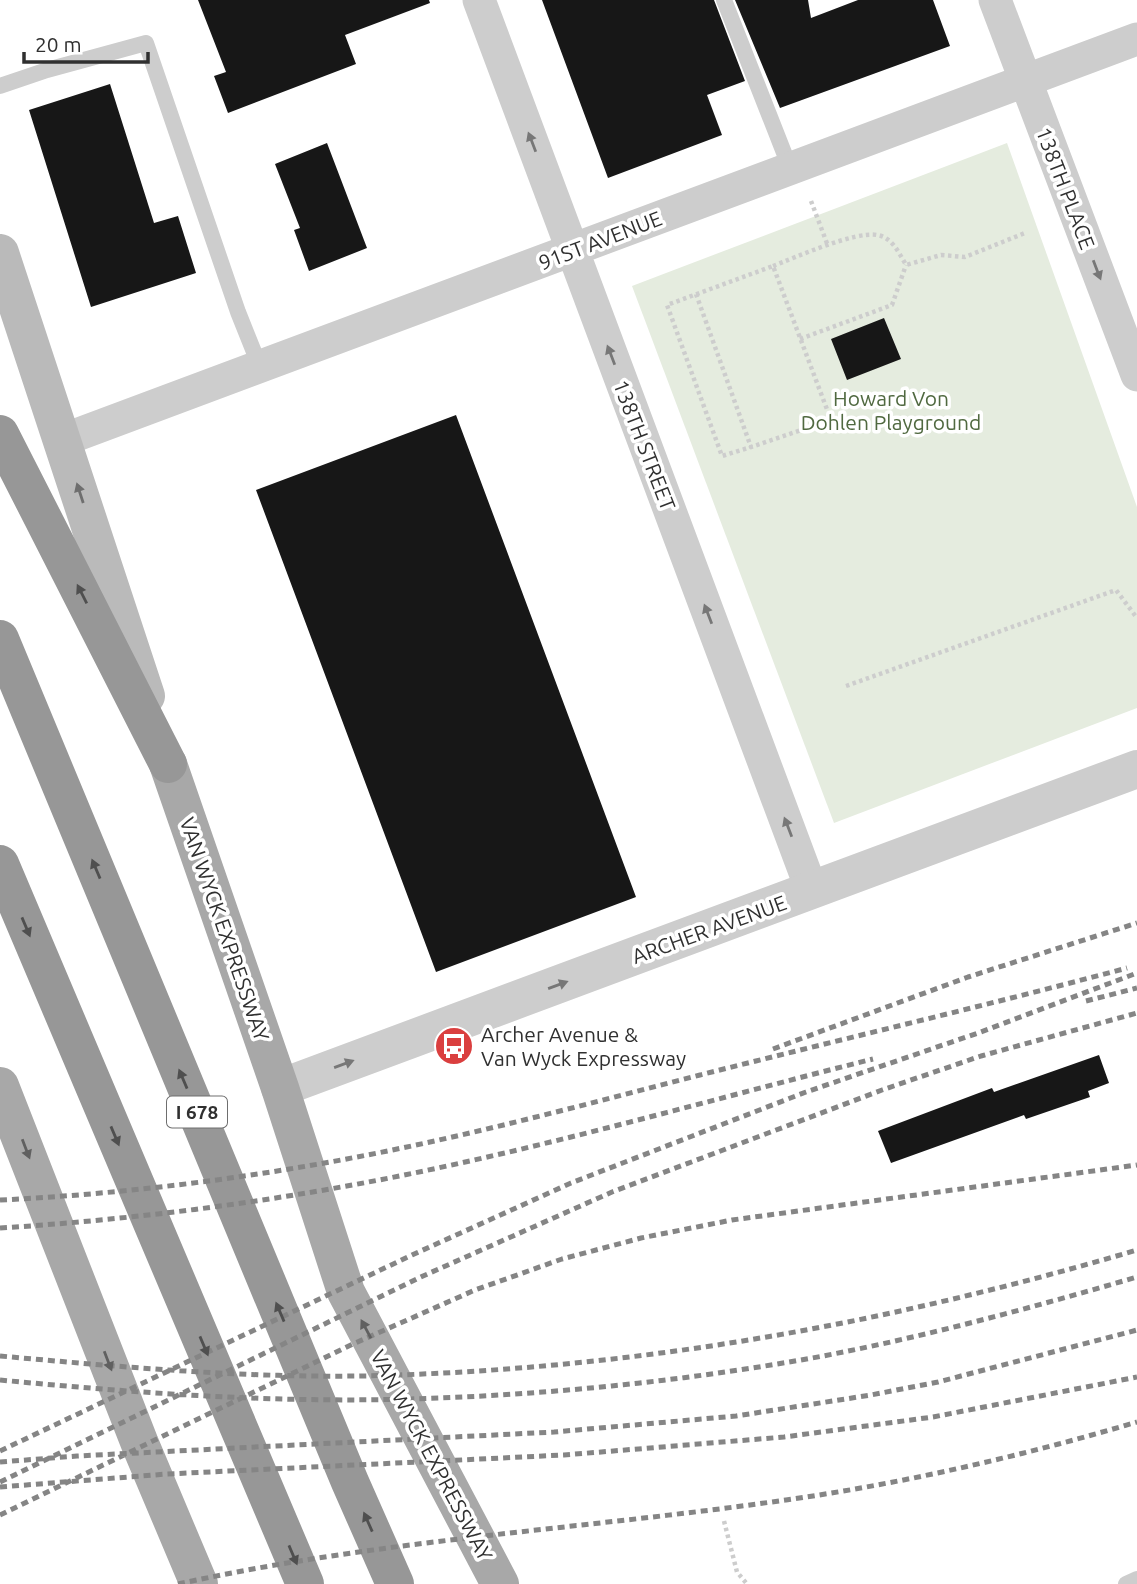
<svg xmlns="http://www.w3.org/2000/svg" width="1137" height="1584" font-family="Ubuntu,sans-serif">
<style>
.green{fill:#e5ecdf}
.building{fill:#171717}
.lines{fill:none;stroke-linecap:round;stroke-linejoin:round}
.path{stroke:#cdcdcd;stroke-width:4.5;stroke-dasharray:3.5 3.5;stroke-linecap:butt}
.service{stroke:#cdcdcd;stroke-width:16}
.minor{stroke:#cdcdcd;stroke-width:33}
.tertiary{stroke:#cdcdcd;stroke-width:38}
.secondary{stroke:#bababa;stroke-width:38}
.primary{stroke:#a8a8a8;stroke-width:38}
.motorway{stroke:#979797;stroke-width:38}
.rail{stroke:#858585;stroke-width:5;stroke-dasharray:7 5;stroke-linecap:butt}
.oneway{fill:#777}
.oneway2{fill:#6e6e6e}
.oneway3{fill:#4f4f4f}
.oneway4{fill:#606060}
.labels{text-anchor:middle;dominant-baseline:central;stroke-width:7;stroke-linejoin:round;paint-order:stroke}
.shield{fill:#fff;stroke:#6e6e6e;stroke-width:2}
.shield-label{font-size:19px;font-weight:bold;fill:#303030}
.street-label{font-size:21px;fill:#303030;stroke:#fff}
.park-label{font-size:21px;fill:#506940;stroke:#fff}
.poi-label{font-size:21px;fill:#303030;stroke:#fff;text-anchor:start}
</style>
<rect width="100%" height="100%" fill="#fff"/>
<path class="green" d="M 1007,143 L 1137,507 L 1137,708 L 834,823 L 632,286 Z"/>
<path class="building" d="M 198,0 L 429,0 L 430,3 L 345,35 L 356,64 L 228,113 L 214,76 L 226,72 Z
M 542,0 L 714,0 L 745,81 L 707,95 L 722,135 L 608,178 Z
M 735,0 L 808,0 L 811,18 L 858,0 L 933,0 L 950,46 L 780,108 Z
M 110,84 L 154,223 L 178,216 L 196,273 L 91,307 L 29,110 Z
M 327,143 L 367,248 L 309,271 L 294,230 L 300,228 L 275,164 Z
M 884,318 L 901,359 L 847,380 L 831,339 Z
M 456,415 L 636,897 L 436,972 L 256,490 Z
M 1099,1055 L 1109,1083 L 1088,1091 L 1090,1097 L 1026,1119 L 1024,1115 L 891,1163 L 878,1131 L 992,1088 L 994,1092 Z"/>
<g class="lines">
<path class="path" d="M 811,201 L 828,246
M 773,266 C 796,257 855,231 877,235 C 892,237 899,253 906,265 L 941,255 L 965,257 L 1025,233
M 696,294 L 751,447 L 831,420 L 773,266 L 667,305 L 722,456 L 751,447
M 800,339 L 892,305 L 906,265
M 846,686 L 1116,590 L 1137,618
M 724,1521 L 737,1572 L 747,1584"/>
<path class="service" d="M 724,0 L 790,168
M 0,86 L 47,70 L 146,43 L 238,312 L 260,367
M 1126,1584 L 1137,1579"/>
<path class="minor" d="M 479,0 L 812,891
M 995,0 L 1137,375
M 63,440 L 1137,39"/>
<path class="tertiary" d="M 280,1088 L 1137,769"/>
<path class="secondary" d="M 0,253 L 146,696"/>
<path class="primary" d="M 168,764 L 280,1088 L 346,1292 L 500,1584
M 0,1086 L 140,1444 L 199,1584"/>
<path class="motorway" d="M 0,434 L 168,764
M 0,639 L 350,1482 L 395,1584
M 0,864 L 305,1584"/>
<path class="rail" d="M 1086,1001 L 1137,988
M 773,1049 L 968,977 L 1137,923
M 0,1200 C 144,1193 289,1173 430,1142 C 521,1122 610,1098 700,1075 C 842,1039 985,1006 1127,968
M 0,1228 C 127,1220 254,1204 379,1180 C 545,1148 709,1100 873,1059
M 0,1356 C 133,1368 265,1380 398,1375 C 653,1366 893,1322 1137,1250
M 0,1380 C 136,1393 273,1403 410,1399 C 548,1395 687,1381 823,1356 C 928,1336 1034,1307 1137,1277
M 0,1451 L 412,1255 L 571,1183 L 806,1092 L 978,1033 L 1137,973
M 0,1462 L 77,1456 L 554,1432 L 736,1416 L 871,1395 L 938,1382 L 1137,1330
M 0,1482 L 423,1276 L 612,1192 L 882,1090 L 981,1056 L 1137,1013
M 0,1487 L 167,1474 L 564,1455 L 784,1437 L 933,1417 L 1137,1377
M 0,1515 L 353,1344 L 475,1290 L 562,1259 L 641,1238 L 732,1220 L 1137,1165
M 178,1584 C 378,1540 583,1529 786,1500 C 905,1483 1022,1456 1137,1422"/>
</g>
<defs><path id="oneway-solid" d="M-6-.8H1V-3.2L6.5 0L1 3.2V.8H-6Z" transform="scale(1.75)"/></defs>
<g class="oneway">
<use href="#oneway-solid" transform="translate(532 142) rotate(-111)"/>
<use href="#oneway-solid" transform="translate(1097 270) rotate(69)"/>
<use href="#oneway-solid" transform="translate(611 355) rotate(-111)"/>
<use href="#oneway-solid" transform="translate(708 614) rotate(-111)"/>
<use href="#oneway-solid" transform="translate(788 827) rotate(-111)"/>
<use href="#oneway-solid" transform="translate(558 985) rotate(-20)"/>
<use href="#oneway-solid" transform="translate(344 1064) rotate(-20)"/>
</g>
<use class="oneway2" href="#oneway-solid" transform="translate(80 493) rotate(-108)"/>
<g class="oneway3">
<use href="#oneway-solid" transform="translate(82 594) rotate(-117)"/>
<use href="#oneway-solid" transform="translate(96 869) rotate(-113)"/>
<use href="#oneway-solid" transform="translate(26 927) rotate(67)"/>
<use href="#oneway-solid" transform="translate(183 1079) rotate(-113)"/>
<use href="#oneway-solid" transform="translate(115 1136) rotate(67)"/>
<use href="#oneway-solid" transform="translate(280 1312) rotate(-113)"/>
<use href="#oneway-solid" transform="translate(204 1346) rotate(67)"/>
<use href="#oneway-solid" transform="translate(368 1522) rotate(-114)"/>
<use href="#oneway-solid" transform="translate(293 1555) rotate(67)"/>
</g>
<g class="oneway4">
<use href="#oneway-solid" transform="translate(26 1149) rotate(69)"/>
<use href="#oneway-solid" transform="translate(366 1329) rotate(-118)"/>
<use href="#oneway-solid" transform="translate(108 1361) rotate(69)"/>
</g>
<defs>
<symbol id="bus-disc" viewBox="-11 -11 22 22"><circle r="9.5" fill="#da3f3f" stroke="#fff"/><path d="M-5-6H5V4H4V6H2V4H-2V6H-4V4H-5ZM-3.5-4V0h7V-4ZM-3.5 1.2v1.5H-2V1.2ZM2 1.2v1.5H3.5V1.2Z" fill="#fff"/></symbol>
</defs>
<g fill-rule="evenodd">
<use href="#bus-disc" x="432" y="1024" width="44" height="44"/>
</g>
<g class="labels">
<rect class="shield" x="167" y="1096.5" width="60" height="31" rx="5"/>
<g class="shield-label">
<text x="197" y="1112">I 678</text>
</g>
<g class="street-label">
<text transform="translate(1066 188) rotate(69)">138TH PLACE</text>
<text transform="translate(600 240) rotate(-21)">91ST AVENUE</text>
<text transform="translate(645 445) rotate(69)">138TH STREET</text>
<text transform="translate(225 929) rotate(71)">VAN WYCK EXPRESSWAY</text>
<text transform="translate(709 929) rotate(-20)">ARCHER AVENUE</text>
<text transform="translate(432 1455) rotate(62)">VAN WYCK EXPRESSWAY</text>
</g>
<g class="park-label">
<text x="891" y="398">Howard Von<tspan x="891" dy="24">Dohlen Playground</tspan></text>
</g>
<g class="poi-label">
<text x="481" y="1034">Archer Avenue &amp;<tspan x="481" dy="24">Van Wyck Expressway</tspan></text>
</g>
</g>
<path d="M24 52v10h124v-10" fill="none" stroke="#303030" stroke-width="3.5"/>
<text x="35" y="52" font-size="21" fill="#303030" stroke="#ffffff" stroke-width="5" paint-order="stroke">20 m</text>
</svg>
